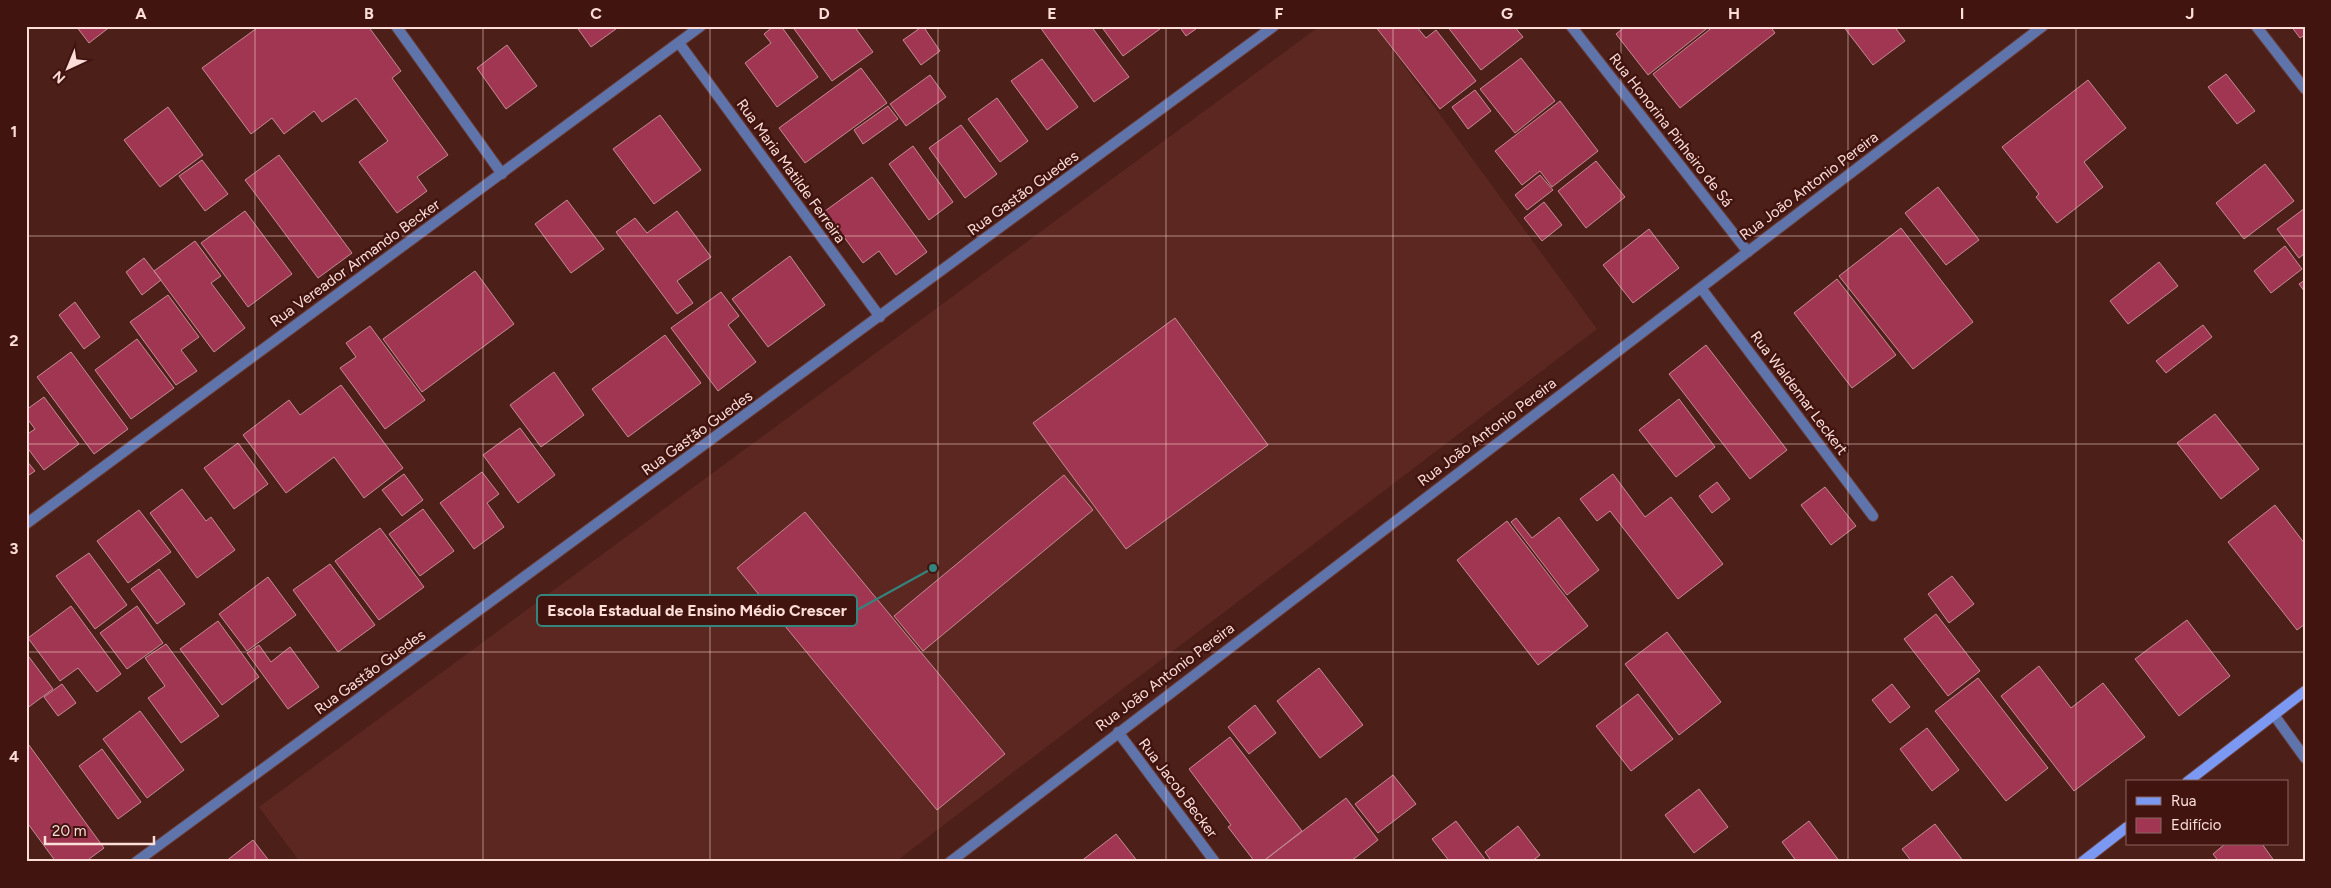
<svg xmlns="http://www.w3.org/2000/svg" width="2331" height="888" font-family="Figtree,sans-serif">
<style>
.built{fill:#5c2721}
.building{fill:#a03651;stroke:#c58b95}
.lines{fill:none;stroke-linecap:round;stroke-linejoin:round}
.street-casing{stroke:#693d38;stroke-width:12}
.secondary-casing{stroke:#693d38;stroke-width:12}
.street{stroke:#6074ac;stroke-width:10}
.secondary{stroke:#7b99f3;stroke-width:10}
.grid{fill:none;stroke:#fcddd8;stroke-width:1;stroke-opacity:0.55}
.labels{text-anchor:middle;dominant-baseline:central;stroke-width:5;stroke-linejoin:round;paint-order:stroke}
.street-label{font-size:15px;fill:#fcddd8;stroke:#411410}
.leader{fill:none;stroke:#33857e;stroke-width:2}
.callout-dot{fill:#33857e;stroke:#411410;stroke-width:2}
.callout{fill:#411410;stroke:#33857e;stroke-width:2}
.callout-label{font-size:16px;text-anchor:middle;font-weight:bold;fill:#fcddd8}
.neatline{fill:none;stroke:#fcddd8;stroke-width:2}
.grid-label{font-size:16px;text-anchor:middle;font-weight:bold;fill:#fcddd8}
</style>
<rect width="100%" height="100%" fill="#4d1f19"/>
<path class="built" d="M 1320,26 L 1375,26 L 1597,329 L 895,862 L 300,862 L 259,807 Z"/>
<path class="building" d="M 76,26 L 111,26 L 89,43 Z
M 256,26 L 368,26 L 401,71 L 392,78 L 448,155 L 417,177 L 427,191 L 397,213 L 359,162 L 388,141 L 356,98 L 322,122 L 314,111 L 284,134 L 272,118 L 251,134 L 202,68 L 257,28 Z
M 576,26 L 620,26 L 591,47 Z
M 774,26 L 781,26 L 818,77 L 777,107 L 745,63 L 771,43 L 764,34 Z
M 792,26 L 854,26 L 873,52 L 832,81 Z
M 923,26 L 940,51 L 921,65 L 903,40 Z
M 1042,26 L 1091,26 L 1129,77 L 1094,102 L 1040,27 Z
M 1101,26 L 1164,26 L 1123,56 Z
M 1179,26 L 1200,26 L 1186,36 Z
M 1375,26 L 1416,26 L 1426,38 L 1436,30 L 1476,81 L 1440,109 Z
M 1447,26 L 1514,26 L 1523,37 L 1481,70 Z
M 1626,26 L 1710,26 L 1648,75 L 1616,34 Z
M 1714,26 L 1770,26 L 1775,33 L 1680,108 L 1653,74 Z
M 1843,26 L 1894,26 L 1905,41 L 1873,65 Z
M 2291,26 L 2305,26 L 2305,35 L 2300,38 Z
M 507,45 L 537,86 L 506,109 L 477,68 Z
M 1521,58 L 1555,101 L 1515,133 L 1480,89 Z
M 1042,59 L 1078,107 L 1047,130 L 1011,81 Z
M 861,68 L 887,103 L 805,163 L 779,128 Z
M 2226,74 L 2255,111 L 2237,124 L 2208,87 Z
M 930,75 L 946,97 L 906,126 L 890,104 Z
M 2088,80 L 2126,128 L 2084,162 L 2103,187 L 2057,223 L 2036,197 L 2039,194 L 2002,147 Z
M 1475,90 L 1491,111 L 1468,129 L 1452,107 Z
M 997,98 L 1028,141 L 1000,162 L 968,119 Z
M 1560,101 L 1598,151 L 1552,187 L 1540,171 L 1522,185 L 1495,151 Z
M 888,106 L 898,119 L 863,144 L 854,130 Z
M 168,107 L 203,155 L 160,187 L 124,140 Z
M 660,115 L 701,170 L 654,204 L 613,149 Z
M 961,125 L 997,174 L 965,198 L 929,148 Z
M 913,146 L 953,202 L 929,220 L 889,164 Z
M 279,155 L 352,253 L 318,278 L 245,180 Z
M 202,160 L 228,194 L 205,211 L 179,176 Z
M 1596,161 L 1625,197 L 1586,228 L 1558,191 Z
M 2265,164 L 2294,201 L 2244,239 L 2216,203 Z
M 1540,175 L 1553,190 L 1527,210 L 1515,195 Z
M 872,177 L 927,252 L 896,275 L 879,251 L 863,263 L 825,211 Z
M 1938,187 L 1979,240 L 1946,265 L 1905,213 Z
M 567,200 L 604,249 L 571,273 L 535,224 Z
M 1544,202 L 1562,225 L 1542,241 L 1524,218 Z
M 2305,208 L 2305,253 L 2299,258 L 2277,229 Z
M 245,211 L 292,274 L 248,307 L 201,243 Z
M 677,211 L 711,257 L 677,281 L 693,303 L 677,314 L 616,232 L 635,218 L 647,233 Z
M 1901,228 L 1973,322 L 1913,369 L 1839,276 Z
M 1649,229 L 1679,268 L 1633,303 L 1603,265 Z
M 195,241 L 221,276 L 211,283 L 245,328 L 214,352 L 154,271 Z
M 2285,246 L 2302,269 L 2271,293 L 2254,271 Z
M 790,256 L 825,305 L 768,347 L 732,299 Z
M 144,258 L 161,280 L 142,295 L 126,272 Z
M 2159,262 L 2178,286 L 2128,324 L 2110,301 Z
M 475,271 L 514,324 L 422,392 L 383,339 Z
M 1837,279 L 1896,355 L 1852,388 L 1794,313 Z
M 2305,280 L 2305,292 L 2299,284 Z
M 721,292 L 739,316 L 728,325 L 756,362 L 718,391 L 671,328 Z
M 168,295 L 199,337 L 181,350 L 197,371 L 176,385 L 130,322 Z
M 75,302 L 100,337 L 84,349 L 59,315 Z
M 1175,318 L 1268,445 L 1126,549 L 1033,423 Z
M 2203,325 L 2212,337 L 2166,373 L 2156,361 Z
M 370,326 L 425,400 L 385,429 L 340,368 L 356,357 L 346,343 Z
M 665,335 L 701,383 L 628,437 L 592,389 Z
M 137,339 L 174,388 L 131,419 L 95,370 Z
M 1706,345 L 1787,450 L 1750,479 L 1669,374 Z
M 71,352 L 128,429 L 94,454 L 37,377 Z
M 554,372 L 584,415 L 541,447 L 510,405 Z
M 341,385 L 403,468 L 364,498 L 334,457 L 286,493 L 243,435 L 289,400 L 300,415 Z
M 44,397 L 79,444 L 44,470 L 26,446 L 26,435 L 35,429 L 26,417 L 26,410 Z
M 1679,399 L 1715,447 L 1676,477 L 1639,430 Z
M 2215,414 L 2259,469 L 2221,499 L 2177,443 Z
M 520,428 L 555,475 L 518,503 L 483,455 Z
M 238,443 L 268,484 L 234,509 L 204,468 Z
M 26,460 L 35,471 L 26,477 Z
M 482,472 L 499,494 L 487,503 L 504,527 L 474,549 L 440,503 Z
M 404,474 L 423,500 L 402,516 L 382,490 Z
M 1613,474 L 1645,517 L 1671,497 L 1723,564 L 1678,599 L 1610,511 L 1597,521 L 1580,499 Z
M 1064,475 L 1093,510 L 923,651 L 894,616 Z
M 1717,482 L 1730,499 L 1712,513 L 1699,496 Z
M 1825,487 L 1856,526 L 1831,545 L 1801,505 Z
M 182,489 L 206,521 L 211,517 L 235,550 L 197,578 L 150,513 Z
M 2275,505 L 2305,544 L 2305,624 L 2297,630 L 2228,542 Z
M 423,509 L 454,551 L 420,576 L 389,534 Z
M 139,510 L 171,552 L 128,583 L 97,541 Z
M 805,512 L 1005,754 L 937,810 L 737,568 Z
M 1559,517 L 1599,570 L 1567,595 L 1511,522 L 1516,518 L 1532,538 Z
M 1507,521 L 1588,626 L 1538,665 L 1457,560 Z
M 380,528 L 424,587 L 379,620 L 335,561 Z
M 89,553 L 127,605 L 95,629 L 56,576 Z
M 330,564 L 375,625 L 338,652 L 293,590 Z
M 159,569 L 185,604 L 157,624 L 131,589 Z
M 1952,576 L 1974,604 L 1949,623 L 1928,594 Z
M 268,577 L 296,615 L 247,651 L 219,614 Z
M 71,606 L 121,674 L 97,692 L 78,668 L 60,681 L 28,638 Z
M 137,606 L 163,643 L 127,669 L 100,633 Z
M 1936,614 L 1980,671 L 1948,696 L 1904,639 Z
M 2187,620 L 2230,676 L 2179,716 L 2135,659 Z
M 218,621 L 259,677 L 222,705 L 180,649 Z
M 1667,632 L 1721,702 L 1679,735 L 1625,664 Z
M 166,644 L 219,716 L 181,743 L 148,698 L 165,686 L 145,658 Z
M 259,645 L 271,662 L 290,647 L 319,687 L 288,709 L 247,653 Z
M 26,653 L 53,689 L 26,709 Z
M 2039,666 L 2071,708 L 2103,683 L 2145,737 L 2074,791 L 2001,696 Z
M 1319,668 L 1363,725 L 1320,758 L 1277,701 Z
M 1978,678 L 2048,768 L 2006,801 L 1935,711 Z
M 62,684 L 76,703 L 58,716 L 44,697 Z
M 1892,684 L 1910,707 L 1890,723 L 1872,700 Z
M 1638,694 L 1673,739 L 1631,771 L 1596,726 Z
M 1255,705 L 1276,733 L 1249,754 L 1228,727 Z
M 140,711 L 184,770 L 147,798 L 103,739 Z
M 1927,728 L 1959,770 L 1932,791 L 1900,749 Z
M 1230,737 L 1302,831 L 1262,862 L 1255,862 L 1228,827 L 1231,825 L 1189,769 Z
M 26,741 L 104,848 L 85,862 L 56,862 L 26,821 Z
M 102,749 L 141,802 L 118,819 L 79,766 Z
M 1393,775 L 1416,804 L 1378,833 L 1355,804 Z
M 1699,789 L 1728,827 L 1694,853 L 1665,815 Z
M 1346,798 L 1378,840 L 1350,862 L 1266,862 L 1265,860 Z
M 1456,821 L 1487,862 L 1450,862 L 1432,839 Z
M 1809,821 L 1840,862 L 1797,862 L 1782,842 Z
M 1935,824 L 1964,862 L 1912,862 L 1902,849 Z
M 1518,826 L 1540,855 L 1531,862 L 1492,862 L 1485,852 Z
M 1116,834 L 1138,862 L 1080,862 Z
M 253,840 L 270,862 L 225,862 Z
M 2225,844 L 2262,844 L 2275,862 L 2219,862 L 2213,854 Z"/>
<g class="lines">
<defs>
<path id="street" d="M 396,26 L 502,174
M 1571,26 L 1748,252
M 2256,26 L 2305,89
M 679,43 L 880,317
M 1701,288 L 1873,516
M 26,524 L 701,26
M 2274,715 L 2305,758
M 1118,732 L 1215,862
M 136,862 L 1274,26
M 950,862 L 2043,26"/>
<path id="secondary" d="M 2187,782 L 2305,691
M 2082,862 L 2127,827"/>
</defs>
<use href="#street" class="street-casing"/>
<use href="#secondary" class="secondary-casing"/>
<use href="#street" class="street"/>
<use href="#secondary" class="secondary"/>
</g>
<path class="grid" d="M 255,26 L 255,862M 483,26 L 483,862M 710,26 L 710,862M 938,26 L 938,862M 1166,26 L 1166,862M 1393,26 L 1393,862M 1621,26 L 1621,862M 1848,26 L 1848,862M 2076,26 L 2076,862M 26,236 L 2305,236M 26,444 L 2305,444M 26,652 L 2305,652"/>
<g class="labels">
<g class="street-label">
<text transform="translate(1671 130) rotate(52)">Rua Honorina Pinheiro de Sá</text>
<text transform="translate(791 171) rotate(54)">Rua Maria Matilde Ferreira</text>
<text transform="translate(1809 186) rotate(-37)">Rua João Antonio Pereira</text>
<text transform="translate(1023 193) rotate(-36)">Rua Gastão Guedes</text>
<text transform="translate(355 263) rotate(-36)">Rua Vereador Armando Becker</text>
<text transform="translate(1799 393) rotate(53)">Rua Waldemar Leckert</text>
<text transform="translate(1487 432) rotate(-37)">Rua João Antonio Pereira</text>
<text transform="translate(697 433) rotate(-36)">Rua Gastão Guedes</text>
<text transform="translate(370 672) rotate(-36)">Rua Gastão Guedes</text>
<text transform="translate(1165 677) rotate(-37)">Rua João Antonio Pereira</text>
<text transform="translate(1178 788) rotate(53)">Rua Jacob Becker</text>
</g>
</g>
<path class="leader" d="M933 568L857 610"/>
<circle class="callout-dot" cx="933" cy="568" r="5"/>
<rect class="callout" x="537" y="595" width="320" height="31" rx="5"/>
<g class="callout-label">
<text x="697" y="616">Escola Estadual de Ensino Médio Crescer</text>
</g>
<rect width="2331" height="888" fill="none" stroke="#411410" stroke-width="55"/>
<rect x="2126" y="780" width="162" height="65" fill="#411410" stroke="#8c6460"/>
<rect x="2136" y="797" width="25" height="8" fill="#7b99f3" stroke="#8c6460"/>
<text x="2171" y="806" font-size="15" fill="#fcddd8">Rua</text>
<rect x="2136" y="818" width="25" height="15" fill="#a03651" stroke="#8c6460"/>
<text x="2171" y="830" font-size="15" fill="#fcddd8">Edifício</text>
<g transform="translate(68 68) rotate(224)" stroke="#411410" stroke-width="4" paint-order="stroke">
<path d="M0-4L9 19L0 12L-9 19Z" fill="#fcddd8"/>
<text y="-8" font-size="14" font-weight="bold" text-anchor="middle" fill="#fcddd8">N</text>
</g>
<path d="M45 836v8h109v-8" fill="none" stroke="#fcddd8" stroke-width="2.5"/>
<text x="52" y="836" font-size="15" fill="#fcddd8" stroke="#411410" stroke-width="4" paint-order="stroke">20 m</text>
<rect x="28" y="28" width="2276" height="832" class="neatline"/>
<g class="grid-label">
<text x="141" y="19">A</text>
<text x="369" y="19">B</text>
<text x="596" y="19">C</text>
<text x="824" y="19">D</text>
<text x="1052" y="19">E</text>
<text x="1279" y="19">F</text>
<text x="1507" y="19">G</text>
<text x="1734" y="19">H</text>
<text x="1962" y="19">I</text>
<text x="2190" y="19">J</text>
<text x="14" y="137">1</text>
<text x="14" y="346">2</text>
<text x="14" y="554">3</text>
<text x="14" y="762">4</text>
</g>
</svg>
